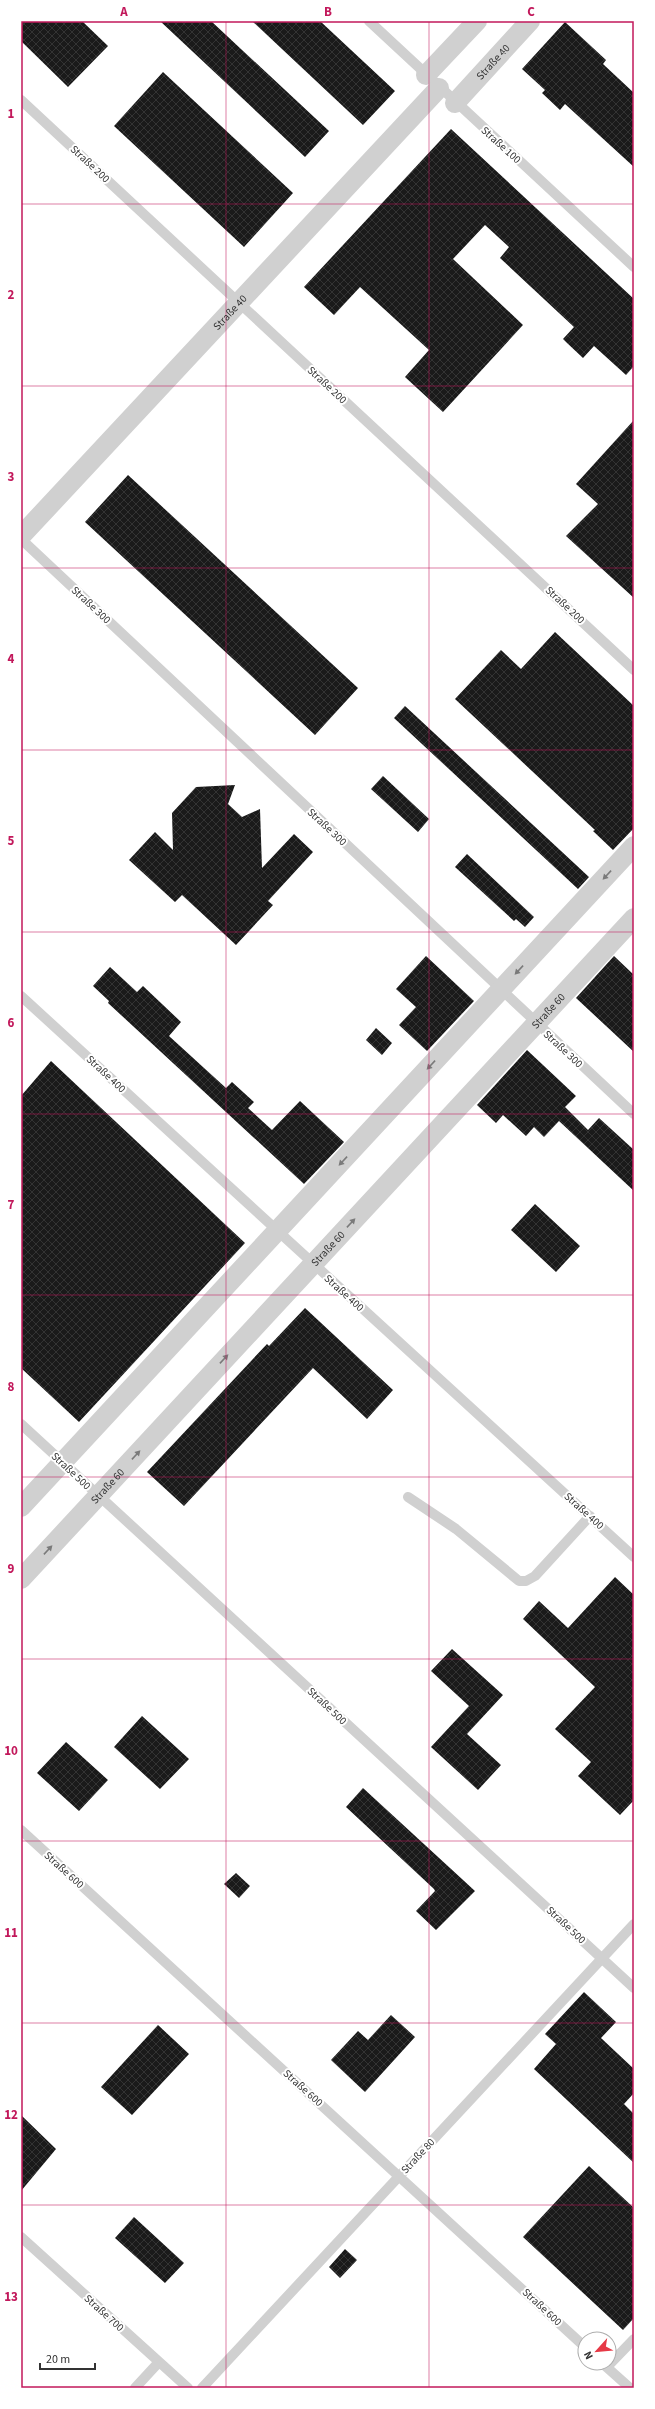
<svg xmlns="http://www.w3.org/2000/svg" width="655" height="2409" font-family="'Source Sans 3',sans-serif">
<style>
.building{fill:url(#building-cross-hatch)}
.lines{fill:none;stroke-linecap:round;stroke-linejoin:round}
.lane{stroke:#d0d0d0;stroke-width:10}
.street{stroke:#d0d0d0;stroke-width:20}
.oneway{fill:#7a7a7a}
.grid{fill:none;stroke:#c2185b;stroke-width:1;stroke-opacity:0.55}
.labels{text-anchor:middle;dominant-baseline:central;stroke-width:4;stroke-linejoin:round;paint-order:stroke}
.street-label{font-size:11px;fill:#333;stroke:#fff}
.neatline{fill:none;stroke:#c2185b;stroke-width:1.5}
.grid-label{font-size:13px;text-anchor:middle;font-weight:bold;fill:#c2185b}
</style>
<defs>
<pattern id="building-cross-hatch" width="8" height="8" patternUnits="userSpaceOnUse"><rect width="8" height="8" fill="#1a1a1a"/><path d="M0 0l8 8M0 8l8-8" fill="none" stroke="#333"/></pattern>
</defs>
<rect width="100%" height="100%" fill="#fff"/>
<path class="building" d="M 21,21 L 82,21 L 108,46 L 68,87 L 21,41 Z
M 160,21 L 211,21 L 329,131 L 305,157 Z
M 252,21 L 320,21 L 395,91 L 363,125 Z
M 565,22 L 606,60 L 603,64 L 634,93 L 634,167 L 565,104 L 560,110 L 542,93 L 545,90 L 522,69 Z
M 163,72 L 293,193 L 244,247 L 114,126 Z
M 451,129 L 634,299 L 634,366 L 626,375 L 594,346 L 583,358 L 567,343 L 563,339 L 574,327 L 500,258 L 509,247 L 485,225 L 453,259 L 523,325 L 443,412 L 405,377 L 429,350 L 360,287 L 334,315 L 304,287 Z
M 634,420 L 634,598 L 566,536 L 598,504 L 576,484 Z
M 128,475 L 358,688 L 315,735 L 85,522 Z
M 555,632 L 634,706 L 634,828 L 613,850 L 593,831 L 595,830 L 455,699 L 501,650 L 521,669 Z
M 405,706 L 589,877 L 578,889 L 394,718 Z
M 383,776 L 429,819 L 418,832 L 371,789 Z
M 235,785 L 228,804 L 242,817 L 260,809 L 262,868 L 294,834 L 313,852 L 268,901 L 273,905 L 236,945 L 182,895 L 175,902 L 129,860 L 155,832 L 173,850 L 172,813 L 196,787 Z
M 467,854 L 534,917 L 525,927 L 516,919 L 514,921 L 455,867 Z
M 426,956 L 474,1001 L 427,1051 L 399,1025 L 416,1007 L 396,989 Z
M 614,956 L 634,975 L 634,1052 L 576,998 Z
M 110,967 L 137,992 L 143,986 L 181,1022 L 169,1036 L 226,1088 L 232,1082 L 254,1102 L 248,1108 L 272,1130 L 300,1101 L 344,1142 L 304,1184 L 108,1003 L 109,1001 L 93,986 Z
M 376,1028 L 392,1043 L 382,1055 L 366,1040 Z
M 527,1050 L 576,1096 L 565,1107 L 588,1130 L 599,1118 L 634,1150 L 634,1191 L 559,1121 L 544,1137 L 534,1127 L 526,1136 L 503,1115 L 496,1123 L 477,1105 Z
M 51,1061 L 245,1243 L 79,1422 L 21,1368 L 21,1096 Z
M 535,1204 L 580,1246 L 556,1272 L 511,1230 Z
M 305,1308 L 393,1390 L 367,1419 L 313,1368 L 184,1506 L 147,1472 L 267,1344 L 269,1346 Z
M 615,1577 L 634,1595 L 634,1800 L 620,1815 L 578,1776 L 591,1762 L 555,1729 L 595,1687 L 523,1619 L 539,1601 L 568,1628 Z
M 452,1649 L 503,1695 L 467,1734 L 501,1765 L 478,1790 L 431,1747 L 469,1706 L 431,1671 Z
M 142,1716 L 189,1759 L 160,1789 L 114,1747 Z
M 66,1742 L 108,1780 L 79,1811 L 37,1773 Z
M 363,1788 L 475,1891 L 436,1930 L 416,1911 L 435,1891 L 434,1889 L 346,1807 Z
M 236,1873 L 250,1886 L 239,1898 L 224,1884 Z
M 584,1992 L 616,2022 L 601,2038 L 634,2069 L 634,2093 L 624,2104 L 634,2114 L 634,2163 L 534,2069 L 556,2044 L 545,2034 Z
M 391,2015 L 415,2037 L 365,2092 L 331,2060 L 358,2031 L 368,2040 Z
M 158,2025 L 189,2054 L 132,2115 L 101,2087 Z
M 21,2115 L 56,2149 L 21,2191 Z
M 589,2166 L 634,2208 L 634,2318 L 623,2330 L 523,2237 Z
M 134,2217 L 184,2263 L 165,2283 L 115,2238 Z
M 345,2249 L 357,2260 L 340,2278 L 329,2267 Z"/>
<g class="lines">
<path class="lane" d="M 369,21 L 634,267
M 21,100 L 634,670
M 21,539 L 634,1114
M 21,996 L 634,1557
M 21,1424 L 634,1988
M 408,1497 L 456,1529 L 519,1581 L 526,1581 L 535,1576 L 590,1516
M 21,1830 L 585,2347
M 21,2237 L 188,2388
M 602,2363 L 630,2388
M 607,2367 L 634,2339
M 135,2388 L 159,2362
M 202,2388 L 634,1924"/>
<g class="street">
<path d="M 426,75 L 477,21"/>
<path id="s1" d="M 455,103 L 530,21"/>
<path id="s2" d="M 21,536 L 439,88"/>
<path d="M 21,1507 L 634,846"/>
<path id="s3" d="M 21,1579 L 634,918"/>
</g>
</g>
<defs><path id="oneway-solid" d="M-6-.8H1V-3.2L6.5 0L1 3.2V.8H-6Z"/></defs>
<g class="oneway">
<use href="#oneway-solid" transform="translate(607 875) rotate(133)"/>
<use href="#oneway-solid" transform="translate(519 970) rotate(133)"/>
<use href="#oneway-solid" transform="translate(431 1065) rotate(133)"/>
<use href="#oneway-solid" transform="translate(343 1161) rotate(133)"/>
<use href="#oneway-solid" transform="translate(351 1223) rotate(-47)"/>
<use href="#oneway-solid" transform="translate(224 1359) rotate(-47)"/>
<use href="#oneway-solid" transform="translate(136 1455) rotate(-47)"/>
<use href="#oneway-solid" transform="translate(48 1550) rotate(-47)"/>
</g>
<path class="grid" d="M 226,21 L 226,2388M 429,21 L 429,2388M 21,204 L 634,204M 21,386 L 634,386M 21,568 L 634,568M 21,750 L 634,750M 21,932 L 634,932M 21,1114 L 634,1114M 21,1295 L 634,1295M 21,1477 L 634,1477M 21,1659 L 634,1659M 21,1841 L 634,1841M 21,2023 L 634,2023M 21,2205 L 634,2205"/>
<g class="labels">
<g class="street-label">
<text stroke="none"><textPath href="#s1" startOffset="56">Straße 40</textPath></text>
<text transform="translate(501 145) rotate(42)">Straße 100</text>
<text transform="translate(90 164) rotate(43)">Straße 200</text>
<text stroke="none"><textPath href="#s2" startOffset="306">Straße 40</textPath></text>
<text transform="translate(327 385) rotate(43)">Straße 200</text>
<text transform="translate(91 605) rotate(43)">Straße 300</text>
<text transform="translate(565 605) rotate(43)">Straße 200</text>
<text transform="translate(327 827) rotate(43)">Straße 300</text>
<text stroke="none"><textPath href="#s3" startOffset="775">Straße 60</textPath></text>
<text transform="translate(563 1049) rotate(43)">Straße 300</text>
<text transform="translate(106 1074) rotate(43)">Straße 400</text>
<text stroke="none"><textPath href="#s3" startOffset="451">Straße 60</textPath></text>
<text transform="translate(344 1293) rotate(42)">Straße 400</text>
<text transform="translate(71 1471) rotate(43)">Straße 500</text>
<text stroke="none"><textPath href="#s3" startOffset="127">Straße 60</textPath></text>
<text transform="translate(584 1511) rotate(42)">Straße 400</text>
<text transform="translate(327 1706) rotate(43)">Straße 500</text>
<text transform="translate(64 1870) rotate(42)">Straße 600</text>
<text transform="translate(566 1925) rotate(43)">Straße 500</text>
<text transform="translate(303 2088) rotate(42)">Straße 600</text>
<text transform="translate(418 2156) rotate(-47)">Straße 80</text>
<text transform="translate(542 2307) rotate(43)">Straße 600</text>
<text transform="translate(104 2313) rotate(42)">Straße 700</text>
</g>
</g>
<rect width="655" height="2409" fill="none" stroke="#ffffff" stroke-width="44"/>
<g transform="translate(597 2351) rotate(243)"><circle r="19" fill="#ffffff" stroke="#adadad"/>
<path d="M0-3L7 15L0 10L-7 15Z" fill="#e63946"/>
<text y="-6" font-size="11" font-weight="bold" text-anchor="middle" fill="#333333">N</text>
</g>
<path d="M40 2363v6h55v-6" fill="none" stroke="#333333" stroke-width="2"/>
<text x="46" y="2363" font-size="12" fill="#333333" stroke="#ffffff" stroke-width="3" paint-order="stroke">20 m</text>
<rect x="22" y="22" width="611" height="2365" class="neatline"/>
<g class="grid-label">
<text x="124" y="16">A</text>
<text x="328" y="16">B</text>
<text x="531" y="16">C</text>
<text x="11" y="118">1</text>
<text x="11" y="299">2</text>
<text x="11" y="481">3</text>
<text x="11" y="663">4</text>
<text x="11" y="845">5</text>
<text x="11" y="1027">6</text>
<text x="11" y="1209">7</text>
<text x="11" y="1391">8</text>
<text x="11" y="1573">9</text>
<text x="11" y="1755">10</text>
<text x="11" y="1937">11</text>
<text x="11" y="2119">12</text>
<text x="11" y="2301">13</text>
</g>
</svg>
